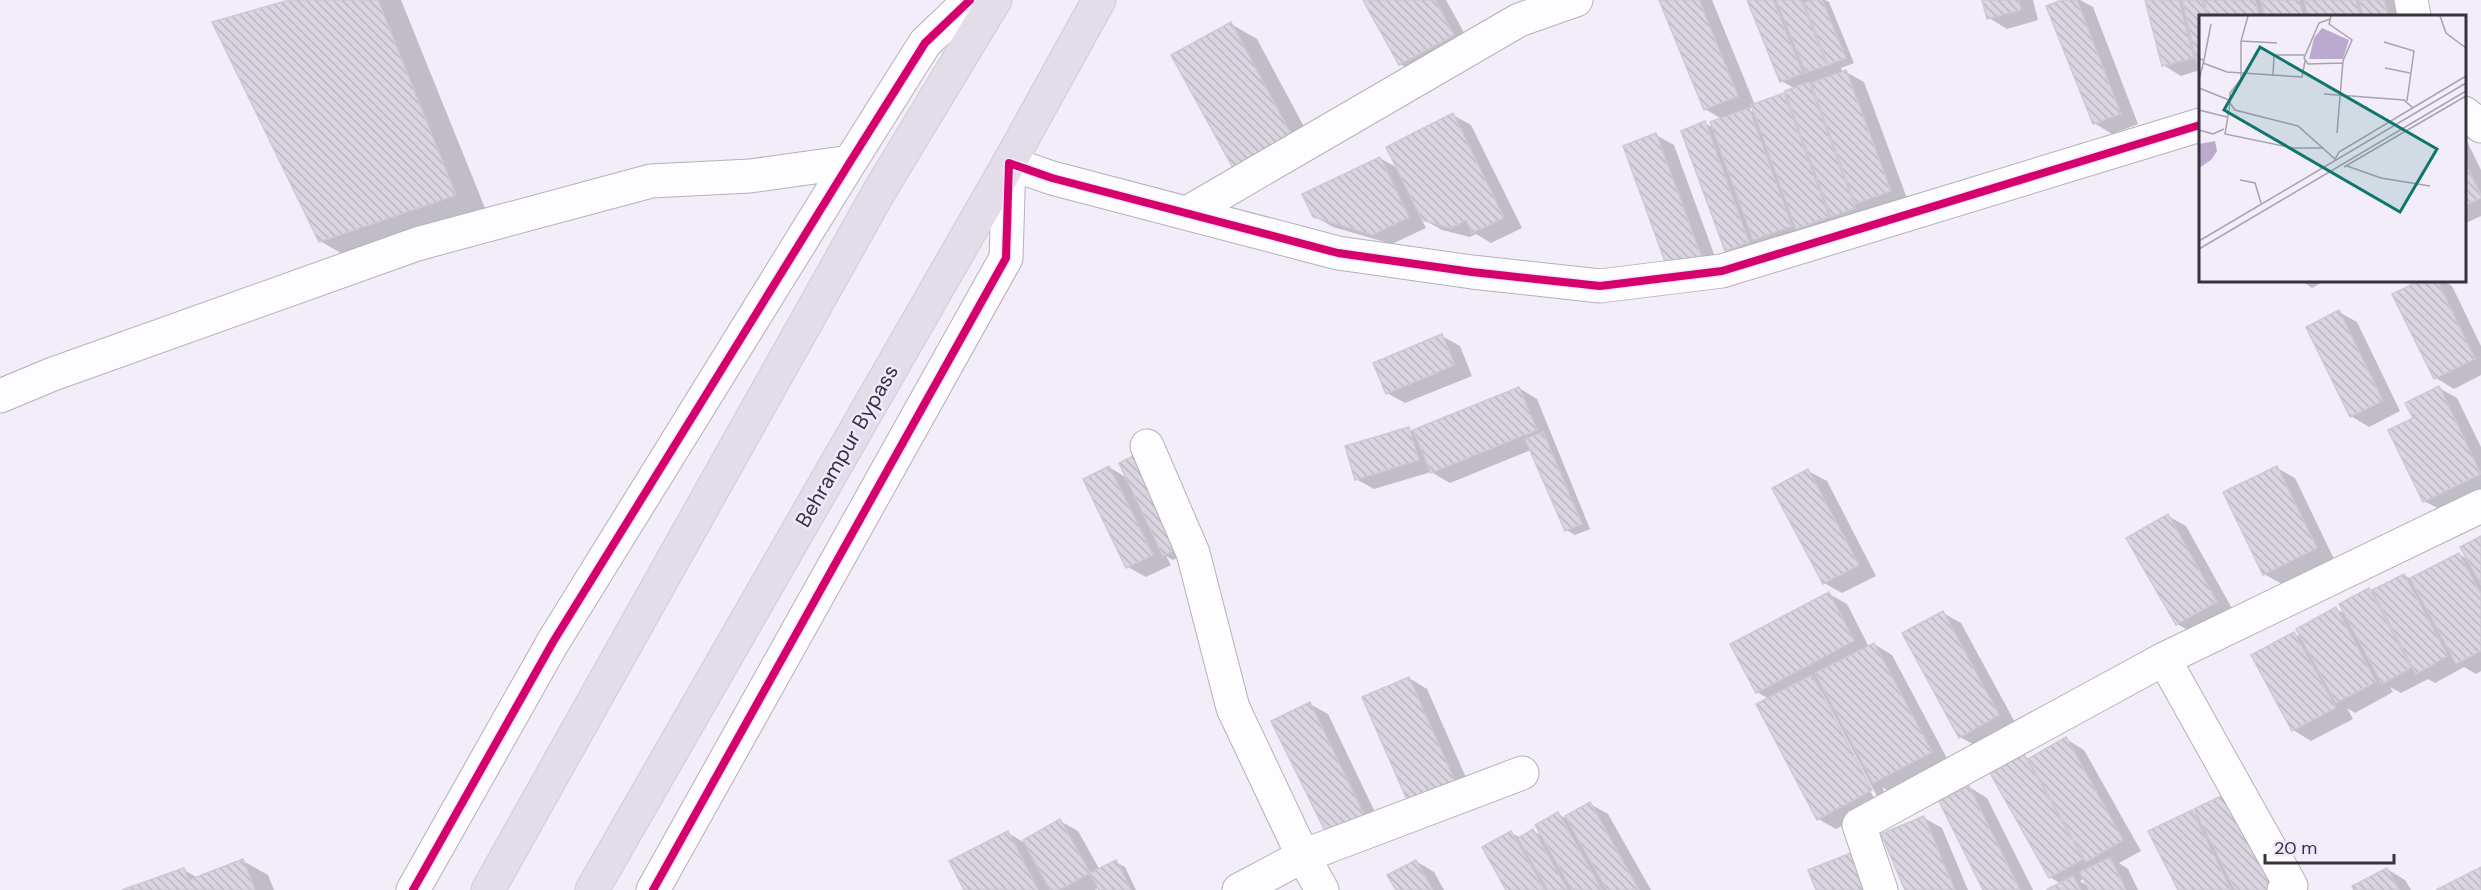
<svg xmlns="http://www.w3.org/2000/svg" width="2481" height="890" font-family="'DM Sans',sans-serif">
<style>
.shadow{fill:#0003;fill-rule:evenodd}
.building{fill:url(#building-back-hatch);stroke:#cdc9d3;stroke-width:1.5}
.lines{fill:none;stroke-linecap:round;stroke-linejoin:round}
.minor-casing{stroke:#b5b0ba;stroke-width:35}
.highway-casing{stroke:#ceccd2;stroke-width:35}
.minor{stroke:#fdfcfe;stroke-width:33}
.highway{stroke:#e3dde9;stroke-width:33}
.cycleway-casing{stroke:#f1e8fe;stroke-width:11}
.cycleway{stroke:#d6006c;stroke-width:8}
.labels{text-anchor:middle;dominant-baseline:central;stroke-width:5;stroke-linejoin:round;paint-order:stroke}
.street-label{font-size:21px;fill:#37323d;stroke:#f1e8fe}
.inset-road{fill:none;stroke:#a7a2ae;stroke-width:1.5}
.view{fill:#0f766e;fill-opacity:0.15;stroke:#0f766e;stroke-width:3}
.inset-edge{fill:none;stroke:#37323d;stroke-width:3}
</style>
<defs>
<pattern id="building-back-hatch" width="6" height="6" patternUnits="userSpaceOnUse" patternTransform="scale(1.5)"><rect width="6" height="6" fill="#d9d4df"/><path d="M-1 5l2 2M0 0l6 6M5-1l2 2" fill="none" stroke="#bbb6c0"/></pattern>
</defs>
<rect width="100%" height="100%" fill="#f2edf9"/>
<path class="shadow" d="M 295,0 L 401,0 L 487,213 L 351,259 L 320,241 Z
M 1365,0 L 1446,0 L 1471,45 L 1418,74 L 1400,64 Z
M 1660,0 L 1712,0 L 1755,105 L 1784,94 L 1789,98 L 1796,89 L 1781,81 L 1749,0 L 1825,0 L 1829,2 L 1854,63 L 1841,68 L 1843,73 L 1846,72 L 1864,82 L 1908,201 L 1744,261 L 1726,250 L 1705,123 L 1713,128 L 1722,119 L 1705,109 ZM 1753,107 L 1756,114 L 1748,109 Z
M 1984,0 L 2033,0 L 2038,20 L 2007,29 L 1989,18 Z
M 2066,0 L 2080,0 L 2093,7 L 2138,124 L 2112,134 L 2094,123 Z
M 2147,0 L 2398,0 L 2402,16 L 2200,16 L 2200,70 L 2181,76 L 2163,65 Z
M 1231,24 L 1257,39 L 1317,151 L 1234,167 Z
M 1453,115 L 1471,125 L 1522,228 L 1491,243 L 1476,234 L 1470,237 L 1442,230 L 1421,218 L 1426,228 L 1392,244 L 1333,227 L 1314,216 L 1380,158 L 1399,169 Z
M 1656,135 L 1674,145 L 1718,265 L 1669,266 Z
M 2464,135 L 2481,170 L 2481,216 L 2464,224 Z
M 2300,280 L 2326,280 L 2312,288 Z
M 2425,280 L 2442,280 L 2452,286 L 2481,346 L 2481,375 L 2454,389 L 2436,378 L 2394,295 Z
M 2339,312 L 2357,322 L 2400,411 L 2369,427 L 2351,416 Z
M 1442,336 L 1460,346 L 1472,376 L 1405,403 L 1387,393 Z
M 1519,388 L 1537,399 L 1590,529 L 1575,535 L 1566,530 L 1531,450 L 1450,483 L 1431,472 L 1374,489 L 1356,479 L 1409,429 L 1414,432 Z
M 2439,388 L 2457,398 L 2481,447 L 2481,492 L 2443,511 L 2424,501 Z
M 1109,467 L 1127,478 L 1189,552 L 1173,560 L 1166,556 L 1171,565 L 1146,577 L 1128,567 Z
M 2277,468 L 2295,478 L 2334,559 L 2282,584 L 2264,574 Z
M 1808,471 L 1827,481 L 1876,576 L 1842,593 L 1824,583 Z
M 2168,516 L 2186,526 L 2234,612 L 2195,634 L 2177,624 Z
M 2481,538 L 2481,671 L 2476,674 L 2464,667 L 2435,683 L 2428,679 L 2401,693 L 2390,687 L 2393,692 L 2355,713 L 2347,708 L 2353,719 L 2311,741 L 2293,730 L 2294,634 L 2303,638 L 2336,609 L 2347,615 L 2368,590 L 2372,592 L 2404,575 L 2411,579 L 2459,554 L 2469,560 Z
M 1829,594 L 1847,604 L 1869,647 L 1874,644 L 1892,655 L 1949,762 L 1892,793 L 1882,787 L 1889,801 L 1836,829 L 1818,819 L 1769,699 L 1757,692 ZM 1818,690 L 1821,690 L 1877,796 L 1874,798 Z
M 1943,613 L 1961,623 L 2017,726 L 1978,747 L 1960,737 Z
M 1409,678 L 1427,689 L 1475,798 L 1431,819 Z
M 1310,704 L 1328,714 L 1384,831 L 1330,838 Z
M 2066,739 L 2084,750 L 2141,851 L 2119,863 L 2128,869 L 2138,890 L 2050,890 L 2061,884 L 2050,877 L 2024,756 L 2029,759 ZM 2085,878 L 2089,887 L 2080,881 Z
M 1969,787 L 1987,798 L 2033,890 L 1985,890 Z
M 1590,804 L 1608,814 L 1651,890 L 1508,890 L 1511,833 L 1521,838 L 1533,831 L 1544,837 L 1558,814 L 1565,818 Z
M 2192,812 L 2200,817 L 2287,890 L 2179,890 Z
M 1924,818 L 1942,828 L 1968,890 L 1906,890 Z
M 1060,821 L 1078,831 L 1100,870 L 1116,862 L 1125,867 L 1136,890 L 1100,890 L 1099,888 L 1095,890 L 965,890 L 1008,833 L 1027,844 Z
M 243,861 L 268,875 L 274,890 L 127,890 L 184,870 L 198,878 Z
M 1416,861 L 1434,872 L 1444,890 L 1397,890 Z
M 2387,869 L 2405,880 L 2411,890 L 2356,890 Z"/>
<path class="building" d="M 289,0 L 378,0 L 456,195 L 319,242 L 212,22 Z
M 1363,0 L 1435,0 L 1454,35 L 1399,65 Z
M 1659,0 L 1699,0 L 1738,96 L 1704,110 Z
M 1747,0 L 1773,0 L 1803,73 L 1780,82 Z
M 1776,0 L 1801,0 L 1827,65 L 1806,73 Z
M 1810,0 L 1822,0 L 1846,58 L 1828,65 L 1804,3 Z
M 1982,0 L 2019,0 L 2021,10 L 1987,19 Z
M 2062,0 L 2077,0 L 2121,114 L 2093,124 L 2046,6 Z
M 2145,0 L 2179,0 L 2194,58 L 2162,66 Z
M 2182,0 L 2202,0 L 2206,16 L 2200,16 L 2200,76 Z
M 2204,0 L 2255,0 L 2259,16 L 2208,16 Z
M 2261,0 L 2299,0 L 2303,16 L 2265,16 Z
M 2304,0 L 2356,0 L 2360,16 L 2308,16 Z
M 2359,0 L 2384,0 L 2388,16 L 2363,16 Z
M 1231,22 L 1292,136 L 1233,168 L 1171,55 Z
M 1846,70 L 1891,191 L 1855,204 L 1811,83 Z
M 1809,82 L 1855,208 L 1831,217 L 1785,91 Z
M 1784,93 L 1829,217 L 1796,229 L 1751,105 Z
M 1749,108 L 1792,226 L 1753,240 L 1710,122 Z
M 1453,113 L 1504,218 L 1472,233 L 1466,220 L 1451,228 L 1422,220 L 1386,147 Z
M 1705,121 L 1749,242 L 1725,251 L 1681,131 Z
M 1656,133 L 1701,255 L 1667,267 L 1623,146 Z
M 1380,157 L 1409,217 L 1373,235 L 1313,217 L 1302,194 Z
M 2464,161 L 2481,195 L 2481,198 L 2464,206 Z
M 2421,280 L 2437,280 L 2475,359 L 2434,379 L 2392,294 Z
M 2339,310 L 2383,401 L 2350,417 L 2306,327 Z
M 1442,334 L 1455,365 L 1386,394 L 1373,363 Z
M 2439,386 L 2481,474 L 2423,502 L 2388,430 L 2413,418 L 2405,403 Z
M 1519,387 L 1537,430 L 1431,473 L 1413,430 Z
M 1409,427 L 1419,460 L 1355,480 L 1345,446 Z
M 1543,432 L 1582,524 L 1565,531 L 1525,439 Z
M 1137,454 L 1181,547 L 1163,556 L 1119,463 Z
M 1109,466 L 1153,555 L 1126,568 L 1083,479 Z
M 2277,466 L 2317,548 L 2263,575 L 2223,492 Z
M 1808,469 L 1859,565 L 1823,584 L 1772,488 Z
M 2168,514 L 2217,602 L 2176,625 L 2126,538 Z
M 2481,536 L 2481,585 L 2460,547 Z
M 2459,553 L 2481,594 L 2481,651 L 2456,664 L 2410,578 Z
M 2404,574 L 2448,656 L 2416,674 L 2372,590 Z
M 2369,588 L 2411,668 L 2382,684 L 2339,604 Z
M 1829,592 L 1854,641 L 1756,693 L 1730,644 Z
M 2336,607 L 2376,682 L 2336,703 L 2296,629 Z
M 1943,611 L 1999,715 L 1959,738 L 1902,633 Z
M 2294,632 L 2336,708 L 2292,731 L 2251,655 Z
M 1874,643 L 1932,752 L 1873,783 L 1815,673 Z
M 1812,675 L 1872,790 L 1817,820 L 1756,704 Z
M 1409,677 L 1458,788 L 1411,809 L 1362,697 Z
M 1310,702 L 1367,821 L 1329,839 L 1271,721 Z
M 2066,737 L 2123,840 L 2086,862 L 2028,759 Z
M 2024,754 L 2083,859 L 2049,878 L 1990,773 Z
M 1969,786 L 2020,890 L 1983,890 L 1939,801 Z
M 2227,793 L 2275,890 L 2235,890 L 2194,809 Z
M 1590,802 L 1639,890 L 1607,890 L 1565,816 Z
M 2192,810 L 2231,890 L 2178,890 L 2148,831 Z
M 1558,812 L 1602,890 L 1572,890 L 1535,825 Z
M 1924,816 L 1955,890 L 1905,890 L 1881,834 Z
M 1060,819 L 1090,873 L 1059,890 L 1050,890 L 1023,840 Z
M 1533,829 L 1568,890 L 1548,890 L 1518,838 Z
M 1008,831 L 1038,890 L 964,890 L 949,861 Z
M 1511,831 L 1545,890 L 1506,890 L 1482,847 Z
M 1851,853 L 1864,890 L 1816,890 L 1808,870 Z
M 2110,857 L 2126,890 L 2089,890 L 2080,872 Z
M 243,859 L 255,890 L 122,890 L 184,868 L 189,880 Z
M 1116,860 L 1131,890 L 1099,890 L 1090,873 Z
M 1416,860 L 1433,890 L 1396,890 L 1387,875 Z
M 2481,867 L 2481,890 L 2436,890 Z
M 2387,868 L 2399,890 L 2354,890 L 2352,886 Z
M 2073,876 L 2081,890 L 2046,890 Z"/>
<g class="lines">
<defs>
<path id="minor" d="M 2411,0 L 2414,16
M 2464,113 L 2481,126
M 1187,213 L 1519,20 L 1576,0
M 0,396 L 53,374 L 417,244 L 651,181 L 750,176 L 850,162
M 1147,446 L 1193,553 L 1233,708 L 1303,856 L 1322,890
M 2164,659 L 2291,886 L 2284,890
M 413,890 L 553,642 L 850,162 L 925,43 L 970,0
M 653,890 L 1006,258 L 1009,163 L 1052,178 L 1338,253 L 1472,272 L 1600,286 L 1722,271 L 2200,125
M 1239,890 L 1303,856 L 1522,773
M 1881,890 L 1859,825 L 2164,659 L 2481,506"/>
<path id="highway" d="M 488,890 L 880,190 L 995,0
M 592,890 L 1009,163 L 1099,0"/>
</defs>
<use href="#minor" class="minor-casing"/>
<use href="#highway" class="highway-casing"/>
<use href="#minor" class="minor"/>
<use href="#highway" class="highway"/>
<defs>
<path id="cycleway" d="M 413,890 L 553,642 L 850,162 L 925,43 L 970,0
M 653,890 L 1006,258 L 1009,163 L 1052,178 L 1338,253 L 1472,272 L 1600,286 L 1722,271 L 2200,125"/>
</defs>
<use href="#cycleway" class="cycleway-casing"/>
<use href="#cycleway" class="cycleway"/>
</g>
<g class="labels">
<g class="street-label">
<text transform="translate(847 446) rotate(-60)">Behrampur Bypass</text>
</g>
</g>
<g transform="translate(2199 15)">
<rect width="267" height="267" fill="#f2edf9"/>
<path d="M 123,13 L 150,25 L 144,44 L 110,44 L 115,23 ZM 16,126 L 18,136 L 12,145 L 0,153 L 0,129 Z" fill="#bbaad0"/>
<path class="inset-road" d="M 49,1 L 42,26 L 42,64 L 31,78 L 31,88 L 36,95 L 99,111 L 136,144 L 140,137 L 267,61M 132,1 L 130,9 L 153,25 L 144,46 L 138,118M 241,1 L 247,18 L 267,33M 131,4 L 120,8 L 105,43 L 109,49 L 144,48M 42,26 L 78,28M 185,27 L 215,36 L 208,86M 0,44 L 5,45 L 0,65M 5,45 L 12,9M 4,48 L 28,57 L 103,62 L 106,46M 186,53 L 211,58M 74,61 L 75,40 L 105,40M 0,73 L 30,85M 125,79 L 205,85 L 214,93M 31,89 L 26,119 L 94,133 L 125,133M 0,95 L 28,102M 0,115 L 14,119 L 25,114M 148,151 L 182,163 L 231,171M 145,152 L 267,81M 41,165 L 56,168 L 62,188M 0,226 L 267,68M 0,234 L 267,76"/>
<path class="view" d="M 61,32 L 238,134 L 201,197 L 25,95 Z"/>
<rect width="267" height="267" class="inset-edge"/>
</g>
<path d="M2265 854v9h129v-9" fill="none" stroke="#37323d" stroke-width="3"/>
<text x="2274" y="854" font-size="18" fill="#37323d" stroke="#f1e8fe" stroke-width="4.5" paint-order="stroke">20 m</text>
</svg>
